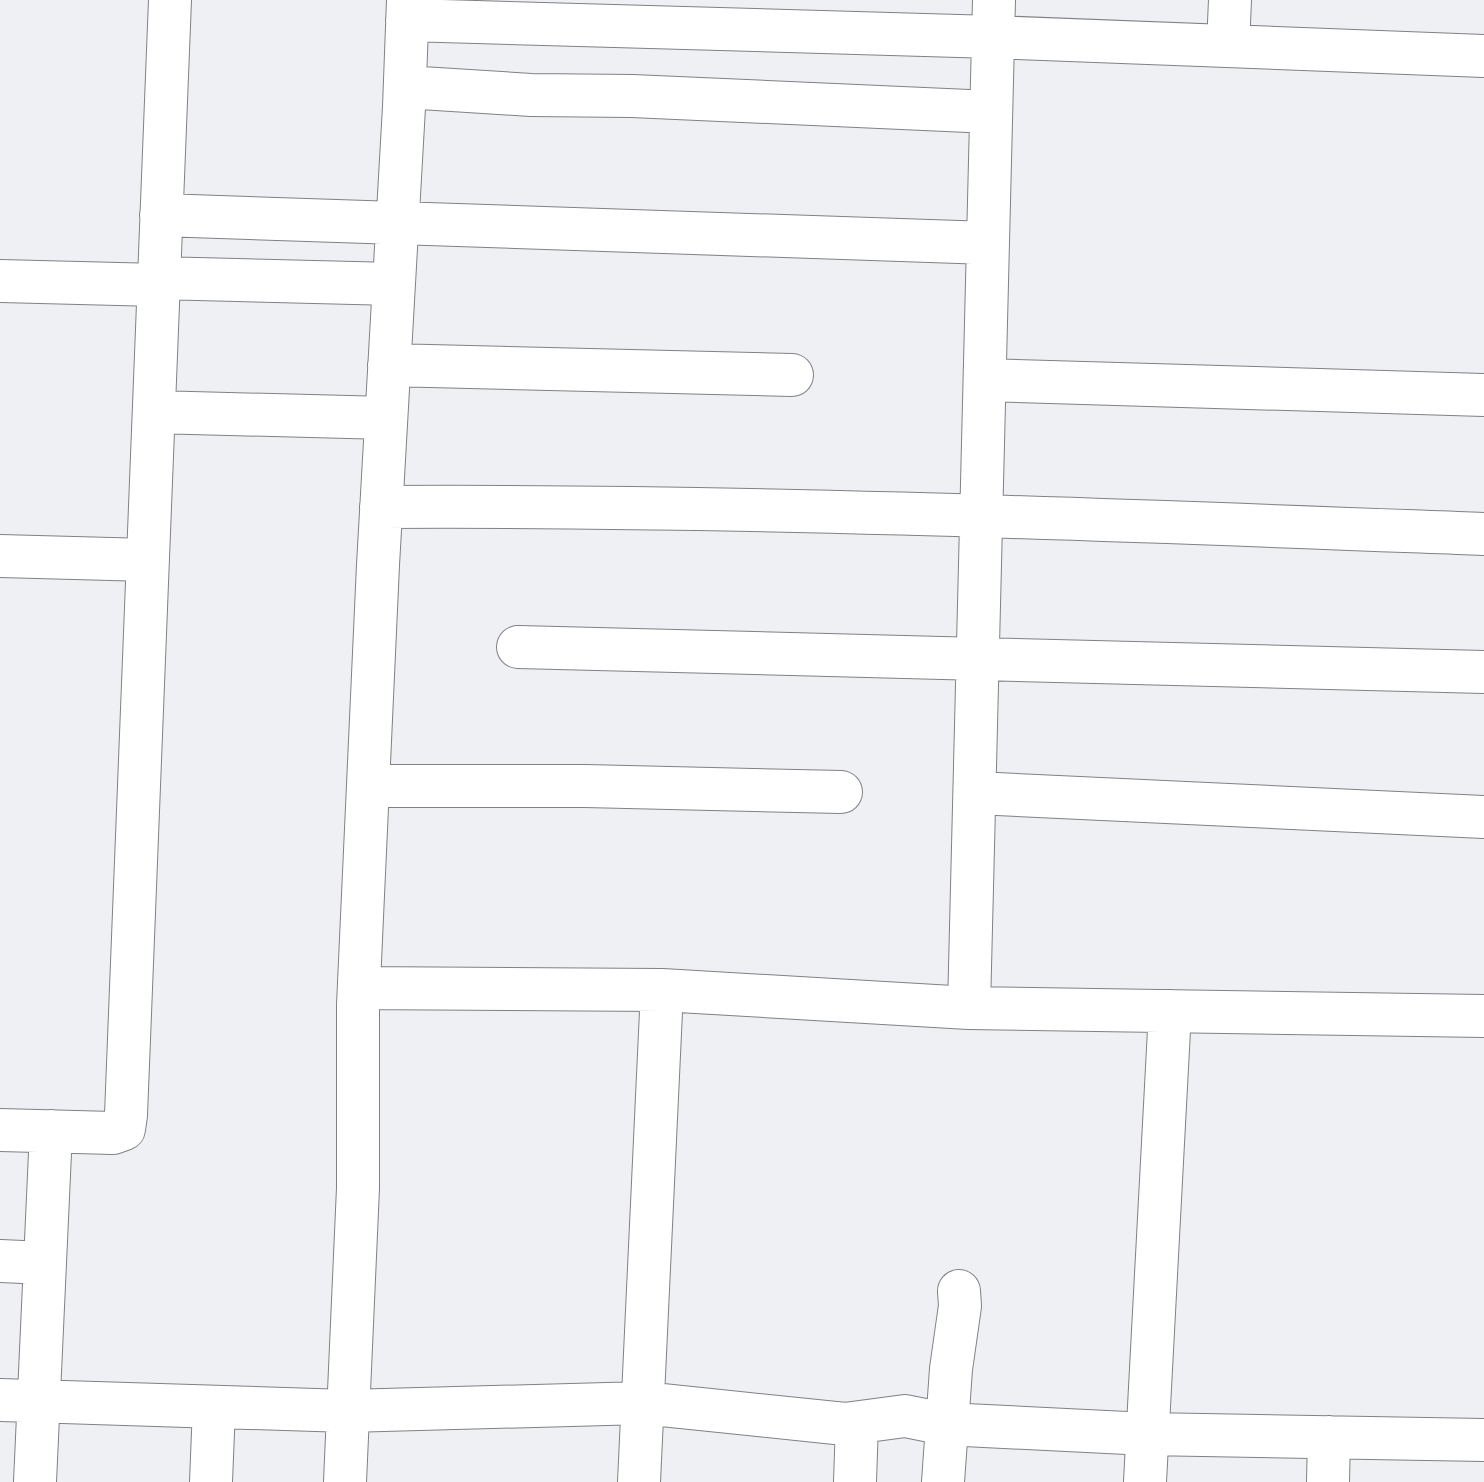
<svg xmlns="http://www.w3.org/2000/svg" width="1484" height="1482" font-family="'Varela Round',sans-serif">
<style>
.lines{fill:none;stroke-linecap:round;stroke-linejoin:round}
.minor-casing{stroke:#7f8184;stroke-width:44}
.minor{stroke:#fff;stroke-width:42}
</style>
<rect width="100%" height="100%" fill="#eff0f4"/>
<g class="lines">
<defs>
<path id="minor" d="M 407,20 L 993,37 L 1484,56
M 1228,46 L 1230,0
M 405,87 L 531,95 L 632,96 L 991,112
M 161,215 L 988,243
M 158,278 L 394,284
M 0,281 L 158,285
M 389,365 L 792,375
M 985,380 L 1484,395
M 154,412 L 386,418
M 381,507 C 749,505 1116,520 1484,534
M 0,556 L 148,560
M 518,647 L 1484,672
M 368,786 L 585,786 L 841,792
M 975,793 L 1484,817
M 359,988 L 662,990 L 969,1008 L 1484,1016
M 969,1008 L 994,0
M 0,1130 L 113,1133 L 124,1129 L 126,1115 L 170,0
M 0,1261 L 45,1263
M 0,1400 L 347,1411 L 643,1403 L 845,1424 L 905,1416 L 945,1424 L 1147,1434 L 1484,1440
M 35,1482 L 51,1131
M 211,1482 L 214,1407
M 345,1482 L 358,1188 L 358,1005 L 378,565 L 404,107 L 408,0
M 639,1482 L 662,990
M 855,1482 L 857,1423
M 943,1482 L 951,1369 L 960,1306 L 959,1291
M 1145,1482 L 1170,1011
M 1328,1482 L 1329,1437"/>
</defs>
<use href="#minor" class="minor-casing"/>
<use href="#minor" class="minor"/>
</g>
</svg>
